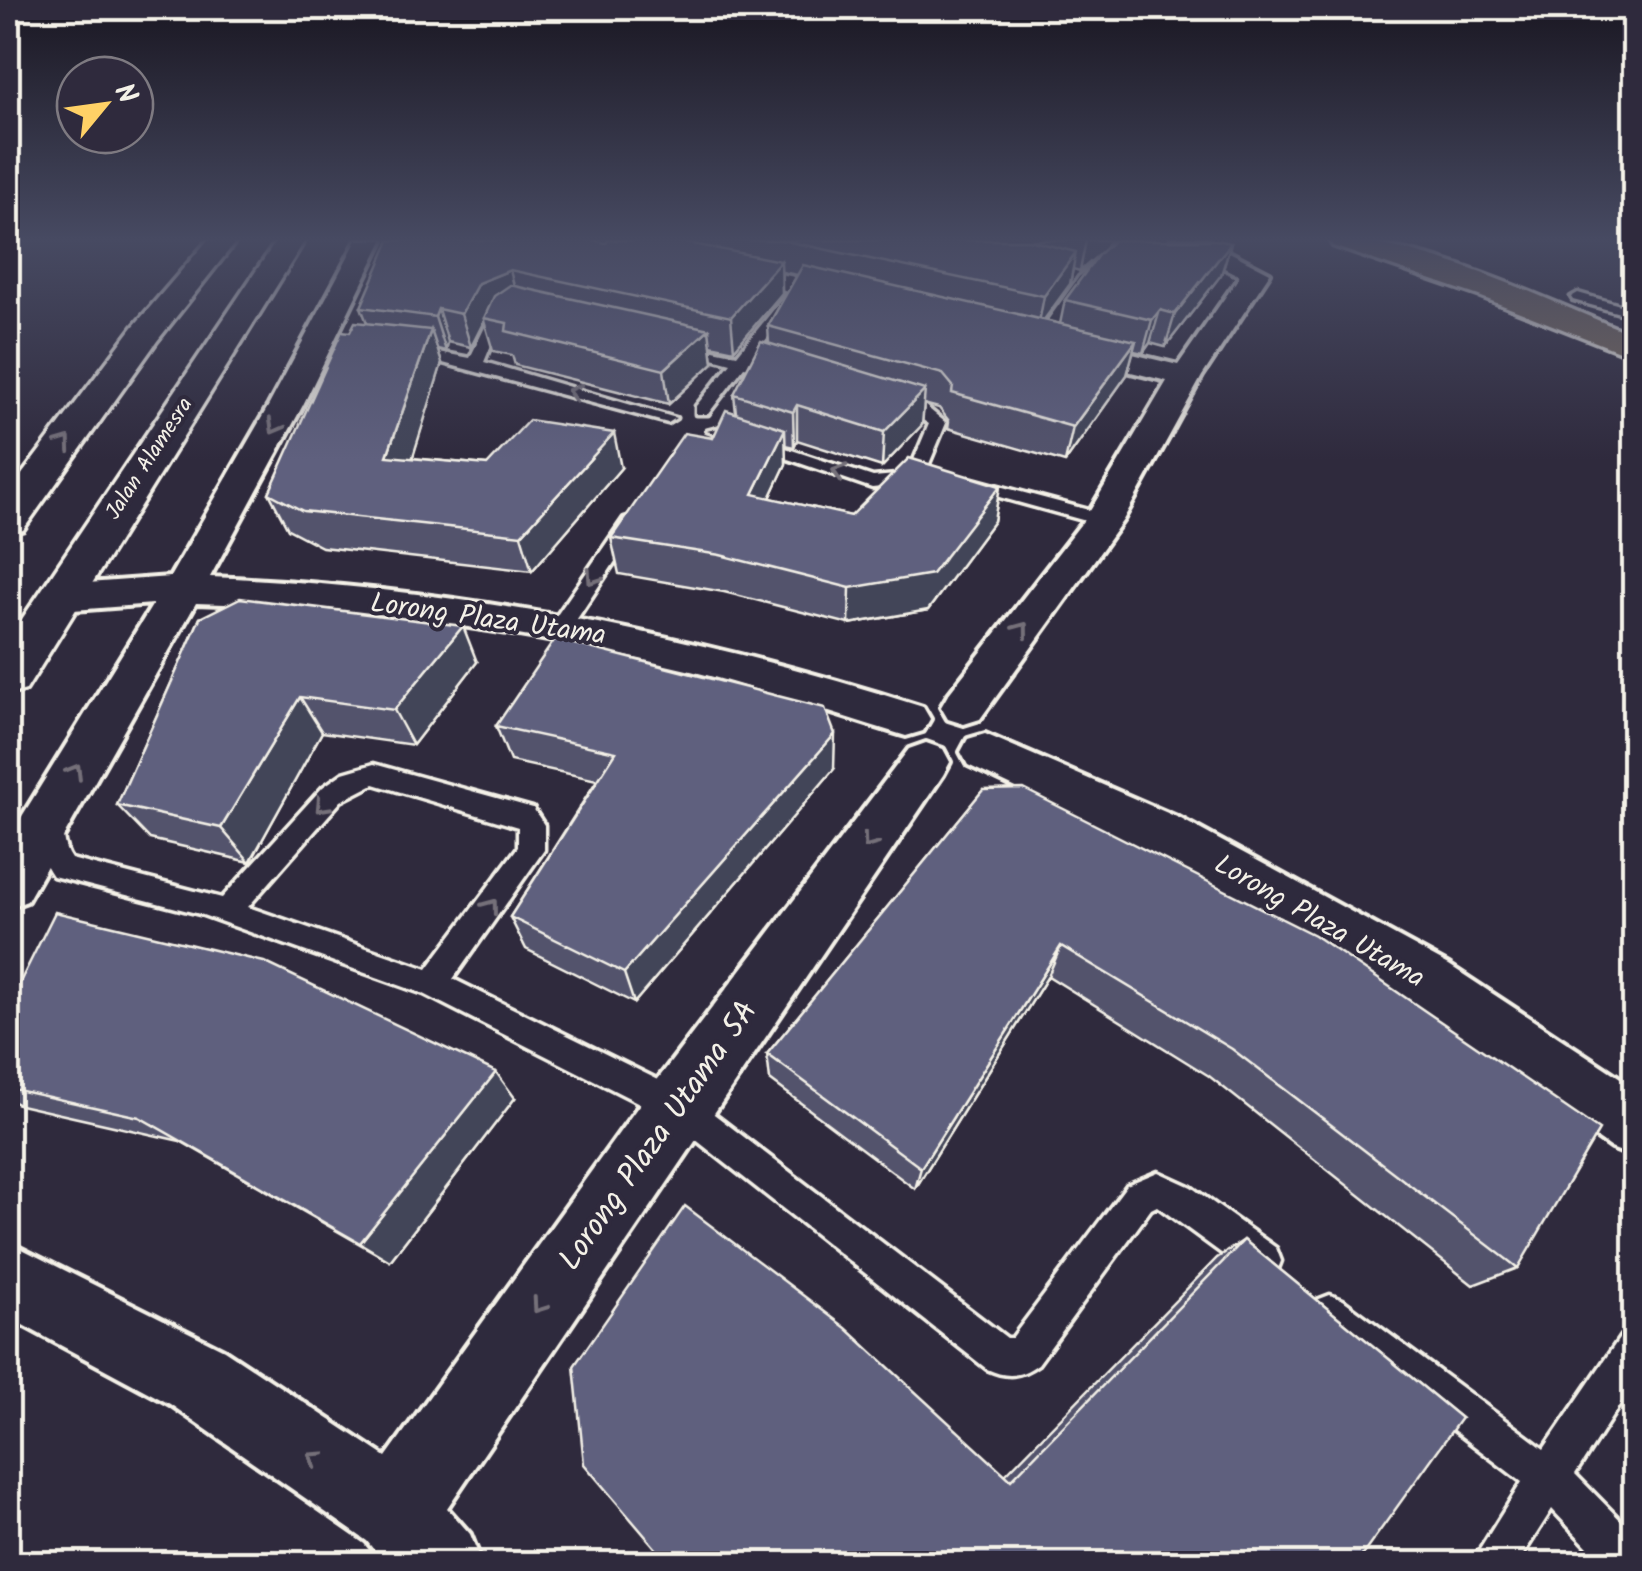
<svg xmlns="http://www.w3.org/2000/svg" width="1642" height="1571" font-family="Kalam,sans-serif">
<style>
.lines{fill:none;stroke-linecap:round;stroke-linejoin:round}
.lane-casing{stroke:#f4f1e8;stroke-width:7}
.street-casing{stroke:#f4f1e8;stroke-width:8}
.secondary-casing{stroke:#f4f1e8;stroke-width:7}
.highway-casing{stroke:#f4f1e8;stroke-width:7}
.lane{fill:#2f2a3d;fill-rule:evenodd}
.street{fill:#2f2a3d;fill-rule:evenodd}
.secondary{fill:#2f2a3d;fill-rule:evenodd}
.highway{fill:#77695c;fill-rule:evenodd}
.wall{fill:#52536c;stroke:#f4f1e8;stroke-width:2.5;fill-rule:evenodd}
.shaded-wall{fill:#424458;stroke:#f4f1e8;stroke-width:2.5}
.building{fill:#5f617e;stroke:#f4f1e8;stroke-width:2.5}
.oneway{stroke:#747079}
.labels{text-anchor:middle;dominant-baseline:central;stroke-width:8;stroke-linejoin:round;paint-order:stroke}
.far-street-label{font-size:22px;fill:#f4f1e8;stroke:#2f2a3d}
.street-label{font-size:28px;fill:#f4f1e8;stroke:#2f2a3d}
.near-street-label{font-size:32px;fill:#f4f1e8;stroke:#2f2a3d}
</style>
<rect width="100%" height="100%" fill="#2f2a3d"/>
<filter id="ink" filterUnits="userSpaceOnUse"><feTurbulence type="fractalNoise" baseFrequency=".01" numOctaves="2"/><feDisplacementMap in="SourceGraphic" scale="20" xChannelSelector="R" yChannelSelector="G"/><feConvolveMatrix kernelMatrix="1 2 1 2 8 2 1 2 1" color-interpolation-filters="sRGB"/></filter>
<g filter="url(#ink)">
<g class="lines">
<defs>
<path id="lane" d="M 1122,240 L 1136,240 L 1089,283 L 1046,344 L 1036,344 L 1033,341 L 1079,277 Z
M 1578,293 L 1634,309 L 1634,317 L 1573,300 L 1571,297 Z
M 784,297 L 796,300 L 751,359 L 789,369 L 789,375 L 744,367 L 708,414 L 696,414 L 696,406 L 731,363 L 676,348 L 676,342 L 737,355 Z
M 505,308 L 517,311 L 498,328 L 484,362 L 676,418 L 668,423 L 398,351 L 406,346 L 470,358 L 487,323 Z
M 894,397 L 924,405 L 946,423 L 921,483 L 872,488 L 707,431 L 722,427 L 873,477 L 908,474 L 929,424 L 912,413 L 888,405 L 888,399 Z
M 969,478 L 1111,516 L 1114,520 L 1104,526 L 963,487 L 960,483 Z
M 631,516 L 641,522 L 569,631 L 553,631 L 550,626 L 553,621 L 624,518 Z
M 374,764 L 533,808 L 544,825 L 544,850 L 453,979 L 689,1095 L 1007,1338 L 1012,1338 L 1127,1185 L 1158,1172 L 1191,1187 L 1276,1248 L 1281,1261 L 1276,1274 L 1263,1279 L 1250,1274 L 1157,1206 L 1151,1209 L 1038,1364 C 1020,1377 1007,1378 987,1369 L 667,1117 L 424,994 L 200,914 L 53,876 C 41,857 30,839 40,818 L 58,818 C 65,832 61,845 71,859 L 222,898 L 323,787 L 343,773 ZM 374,784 L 518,827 L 518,847 L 427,969 L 248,907 L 341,801 Z
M 1330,1295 L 1343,1300 L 1544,1449 L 1621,1336 L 1634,1330 L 1634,1382 L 1575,1474 L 1634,1534 L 1634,1564 L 1604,1564 L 1552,1509 L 1517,1564 L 1471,1564 L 1522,1482 L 1317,1326 L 1312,1313 L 1317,1300 Z"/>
<path id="street" d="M 357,240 L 383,240 L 303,405 L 210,577 C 454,587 691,633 923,707 L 930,719 L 923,731 L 906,736 C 833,714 761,689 687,670 C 528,631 360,607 196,603 L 27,901 L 8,908 L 8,839 L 153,604 L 60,611 L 45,608 L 39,598 L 45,588 L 60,585 L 170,577 L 269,405 Z
M 565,240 L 617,240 L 857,290 L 871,298 L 857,306 L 578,248 Z
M 1171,240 L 1206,240 L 1270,273 L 1202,376 L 1123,520 L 980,719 L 964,724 L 948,719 L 941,707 L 948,695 L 1087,516 L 1167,381 L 1055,353 L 1051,347 L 1066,338 L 1178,365 L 1240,276 Z
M 985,734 L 1179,818 L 1449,965 L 1634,1087 L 1634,1157 L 1611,1148 L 1407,1003 L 1143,848 L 968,765 L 961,752 L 968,739 Z
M 926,743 L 943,749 L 950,762 L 943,775 L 447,1508 L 470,1534 L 482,1564 L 385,1564 L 367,1541 L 170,1404 L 8,1317 L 8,1242 L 224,1350 L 386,1457 L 655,1083 L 909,749 Z"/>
<path id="secondary" d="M 208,240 L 237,240 L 157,341 L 23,530 L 8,533 L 8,493 L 133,327 Z
M 277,240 L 305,240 L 26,690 L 8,695 L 8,640 Z"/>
<path id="highway" d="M 1329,240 C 1428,240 1542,299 1634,335 L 1634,357 L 1479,296 L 1333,246 Z"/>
</defs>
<use href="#lane" class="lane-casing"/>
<use href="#street" class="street-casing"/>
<use href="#secondary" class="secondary-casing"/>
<use href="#highway" class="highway-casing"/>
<use href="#lane" class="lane"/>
<use href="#street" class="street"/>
<use href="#secondary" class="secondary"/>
<use href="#highway" class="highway"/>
</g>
<path class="wall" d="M 609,240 L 1111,240 L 1107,244 L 1106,248 L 1231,243 L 1221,275 L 1165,347 L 1150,343 L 1143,353 L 1134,351 L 1127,375 L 1065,462 L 948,428 L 949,421 L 939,408 L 924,404 L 922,425 L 882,467 L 797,440 L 794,447 L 785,445 L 786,464 L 770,498 L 851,516 L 1000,486 L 994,521 L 928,610 L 849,624 L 724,592 L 619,574 L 611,538 L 736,413 L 734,394 L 769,344 L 768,326 L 797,275 L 782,272 L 782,293 L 734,350 L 711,345 L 713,363 L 669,404 L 515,365 L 512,355 L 493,351 L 484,321 L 471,347 L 448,342 L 446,351 L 437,349 L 442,363 L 412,458 L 487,465 L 621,468 L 532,571 L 322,547 L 288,529 L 269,493 L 350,332 L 367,323 L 361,307 L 606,243 ZM 1097,257 L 1065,300 L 1060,324 L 1043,320 L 1070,284 L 1073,269 L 1080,271 Z
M 200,618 L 477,662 L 413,745 L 322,732 L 250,862 L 150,839 L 117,805 Z
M 496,726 L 834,769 L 634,1003 L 526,949 L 510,917 L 597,780 L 510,761 Z
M 983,790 L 1518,1268 L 1473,1285 L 1209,1076 L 1048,976 L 915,1189 L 770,1080 L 767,1054 Z
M 8,1006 L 515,1098 L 390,1261 L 180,1141 L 20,1105 L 8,1099 Z
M 1244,1240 L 1461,1418 L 669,1564 L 1005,1475 L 1217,1258 Z"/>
<path class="shaded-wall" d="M 1086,240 L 1111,240 L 1107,244 L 1105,249 L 1080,271 Z
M 1231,243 L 1221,275 L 1165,347 L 1175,314 Z
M 1076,252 L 1070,284 L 1038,328 L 1044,296 Z
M 781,261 L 782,293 L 734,350 L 731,317 Z
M 510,270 L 518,302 L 484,318 L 484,321 L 471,347 L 461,314 L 478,283 Z
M 438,309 L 448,342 L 446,351 L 435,317 Z
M 1160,310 L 1150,343 L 1143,353 L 1152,320 Z
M 709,329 L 713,363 L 669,404 L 664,370 Z
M 431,330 L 442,363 L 402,492 L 387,456 Z
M 1136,341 L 1127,375 L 1065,462 L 1073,427 Z
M 925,390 L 922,425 L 882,467 L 884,432 Z
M 797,405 L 797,440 L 794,447 L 793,412 Z
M 785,429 L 786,464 L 755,530 L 753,494 Z
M 614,433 L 621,468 L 532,571 L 521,535 Z
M 1000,486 L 994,521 L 928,610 L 849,624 L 850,588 Z
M 463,626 L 477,662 L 413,745 L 394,710 Z
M 300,697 L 322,732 L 250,862 L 221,828 Z
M 835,734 L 834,769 L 634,1003 L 624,973 Z
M 1061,946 L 1048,976 L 915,1189 L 921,1168 Z
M 496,1072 L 515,1098 L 390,1261 L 360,1243 Z"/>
<path class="building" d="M 390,240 L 593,240 L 606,243 L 609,240 L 672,240 L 781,261 L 731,317 L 510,270 L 478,283 L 461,314 L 438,309 L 435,317 L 361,307 Z
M 781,240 L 1029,240 L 1076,252 L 1044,296 Z
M 1114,240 L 1217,240 L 1231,243 L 1175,314 L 1160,310 L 1152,320 L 1065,300 L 1099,254 Z
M 803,265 L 1136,341 L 1073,427 L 952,393 L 953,386 L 943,374 L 768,326 Z
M 510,285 L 709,329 L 664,370 L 506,331 L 507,323 L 484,318 L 494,296 Z
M 355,322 L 431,330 L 387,456 L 487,465 L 529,420 L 614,433 L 521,535 L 303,511 L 269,493 L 342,331 L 350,332 Z
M 761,341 L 925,390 L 884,432 L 797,405 L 793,412 L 734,394 Z
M 726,410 L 785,429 L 753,494 L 851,516 L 909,458 L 1000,486 L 932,574 L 850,588 L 720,555 L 611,538 L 684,433 L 713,438 Z
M 240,598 L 463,626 L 394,710 L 300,697 L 221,828 L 117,805 L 200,618 Z
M 555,639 L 825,708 L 835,734 L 624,973 L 510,917 L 616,752 L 496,726 Z
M 1024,789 L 1314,935 L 1599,1130 L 1518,1268 L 1232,1049 L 1061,946 L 921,1168 L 767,1054 L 983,790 Z
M 55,912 L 264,962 L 496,1072 L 360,1243 L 139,1117 L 8,1088 L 8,1006 Z
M 685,1206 L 846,1328 L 1011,1480 L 1244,1240 L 1461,1418 L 1356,1564 L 669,1564 L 584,1464 L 574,1366 Z"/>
<defs><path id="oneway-chevron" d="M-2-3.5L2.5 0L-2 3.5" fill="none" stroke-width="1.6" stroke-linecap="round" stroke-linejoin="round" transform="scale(2.5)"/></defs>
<g class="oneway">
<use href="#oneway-chevron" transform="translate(574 392) rotate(-164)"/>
<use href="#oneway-chevron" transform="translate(275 427) rotate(119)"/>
<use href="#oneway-chevron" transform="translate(65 443) rotate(-54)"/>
<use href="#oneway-chevron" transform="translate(839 472) rotate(-162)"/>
<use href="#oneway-chevron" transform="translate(593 578) rotate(124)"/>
<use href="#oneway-chevron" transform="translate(1022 629) rotate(-53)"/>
<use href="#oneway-chevron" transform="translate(75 771) rotate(-59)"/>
<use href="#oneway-chevron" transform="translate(322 806) rotate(133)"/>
<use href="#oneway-chevron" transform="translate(869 842) rotate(126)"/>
<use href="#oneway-chevron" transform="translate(491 906) rotate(-53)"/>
<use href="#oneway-chevron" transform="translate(539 1306) rotate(125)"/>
<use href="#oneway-chevron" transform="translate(315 1458) rotate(-146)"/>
</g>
</g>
<linearGradient id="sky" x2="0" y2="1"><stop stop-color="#1a1722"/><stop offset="0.52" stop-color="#474a62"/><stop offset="1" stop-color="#474a62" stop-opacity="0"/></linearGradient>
<rect width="1642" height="460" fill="url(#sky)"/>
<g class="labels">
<g class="far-street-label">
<text transform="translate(150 459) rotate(-57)">Jalan Alamesra</text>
</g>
<g class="street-label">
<text transform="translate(488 620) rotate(8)">Lorong Plaza Utama</text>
<text transform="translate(1319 922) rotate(30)">Lorong Plaza Utama</text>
</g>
<g class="near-street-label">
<text transform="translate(659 1136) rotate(-55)">Lorong Plaza Utama 5A</text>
</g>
</g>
<rect width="1642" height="1571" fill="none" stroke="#2f2a3d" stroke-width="40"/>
<rect x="20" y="20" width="1602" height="1531" fill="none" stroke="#f4f1e8" stroke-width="4" filter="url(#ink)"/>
<g transform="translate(105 105) rotate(61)"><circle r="48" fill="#2f2a3d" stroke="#7e7a81" stroke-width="2.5"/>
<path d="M0-8L18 38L0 25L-18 38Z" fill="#ffd166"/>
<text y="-15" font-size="28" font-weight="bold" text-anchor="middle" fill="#f4f1e8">N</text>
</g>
</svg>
